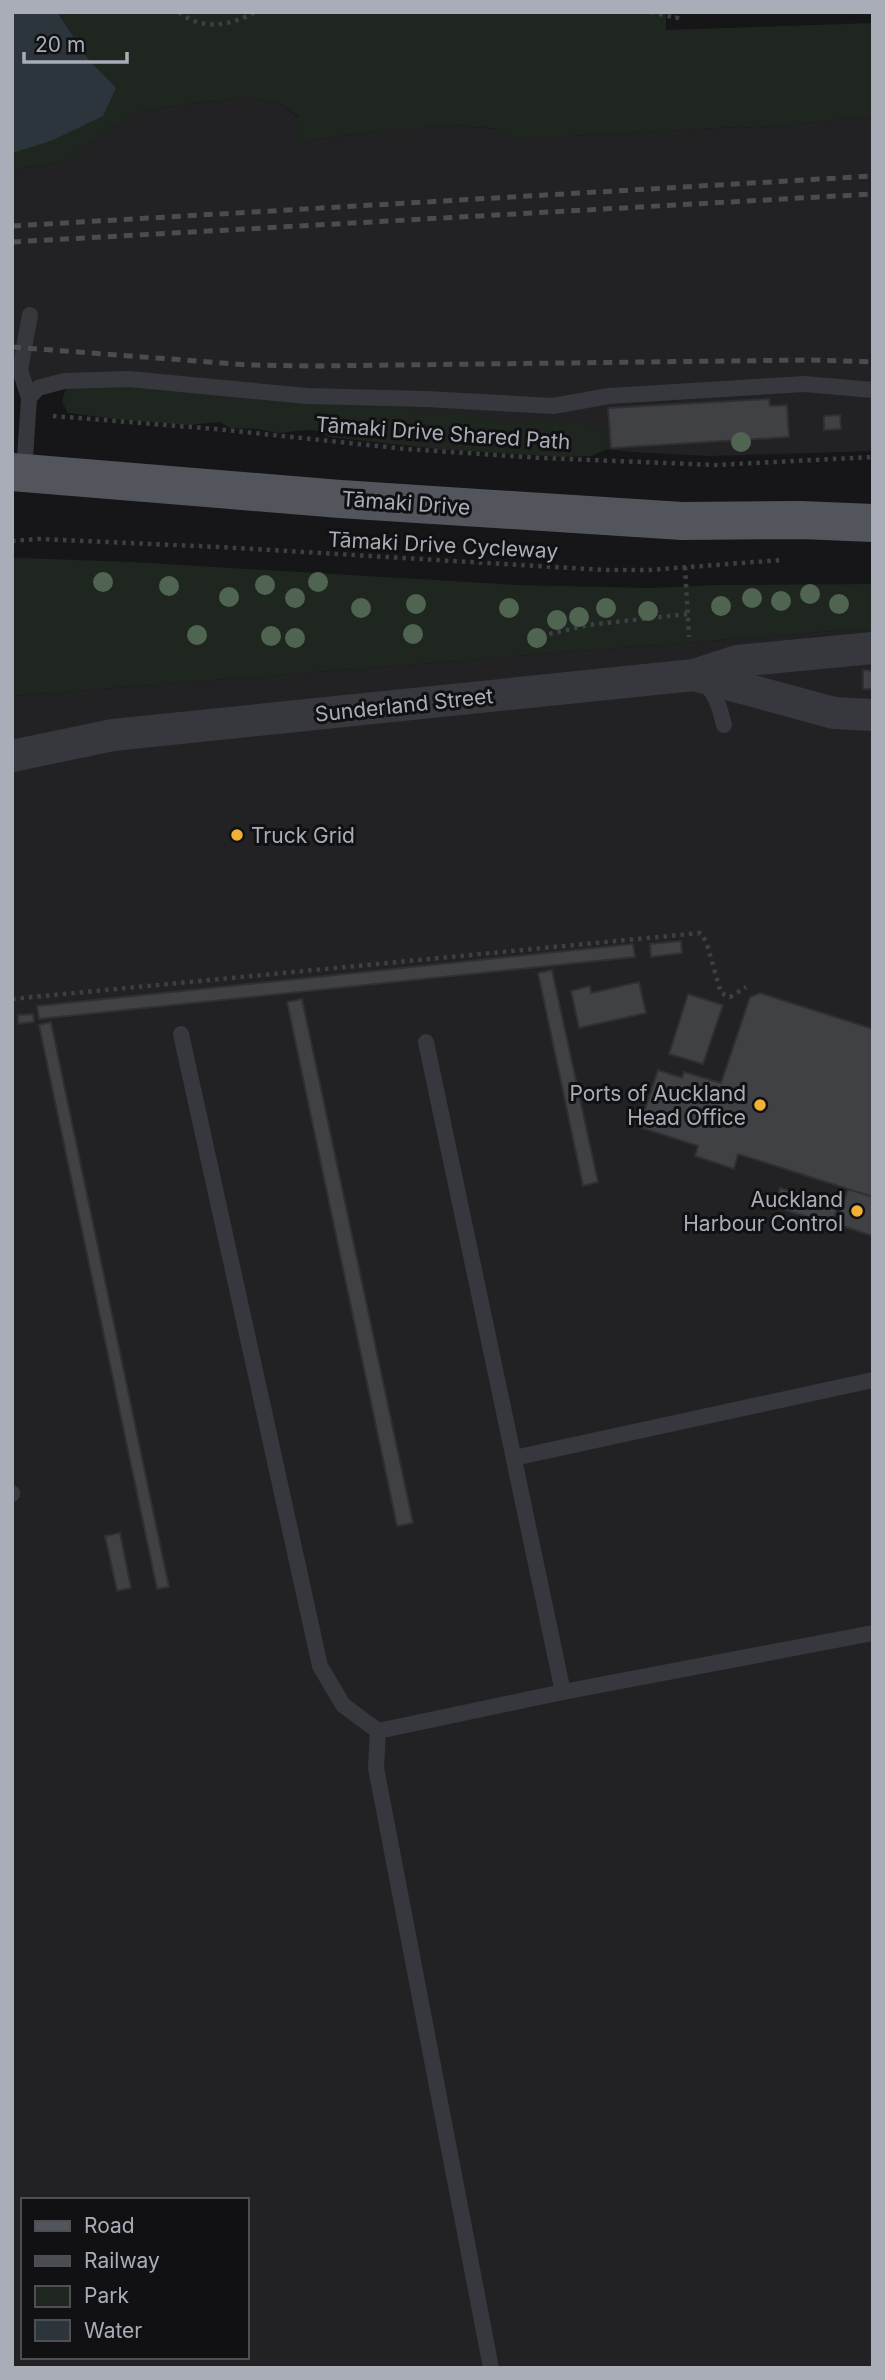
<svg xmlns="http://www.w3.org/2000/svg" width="885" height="2380" font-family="Inter,sans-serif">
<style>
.built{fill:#222225;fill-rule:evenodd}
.green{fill:#1e261f}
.water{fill:#2c353c}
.building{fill:#404145;stroke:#303034;stroke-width:2}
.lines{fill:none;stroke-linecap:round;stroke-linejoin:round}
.path{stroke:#3d3f44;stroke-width:4.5;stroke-dasharray:3.5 5;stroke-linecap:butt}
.lane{stroke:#37383d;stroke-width:16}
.street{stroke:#37383d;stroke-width:32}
.primary{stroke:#53555c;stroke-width:38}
.rail{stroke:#4a4c52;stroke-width:5;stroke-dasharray:9 7;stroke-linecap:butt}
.tree{fill:#506452}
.poi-dot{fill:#f2b134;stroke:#111113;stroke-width:2.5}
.labels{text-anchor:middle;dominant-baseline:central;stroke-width:6;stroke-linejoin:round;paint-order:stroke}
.street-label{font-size:21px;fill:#a8adb8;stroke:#111113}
.poi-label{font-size:21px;fill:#a8adb8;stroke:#111113;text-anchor:end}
</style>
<rect width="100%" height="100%" fill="#161618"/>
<path class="built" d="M 246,97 L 277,102 L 298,117 L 307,141 L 384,130 L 413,130 L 443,124 L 567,136 L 738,127 L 757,128 L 873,116 L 873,451 L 710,456 L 631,452 L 12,380 L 12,170 L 68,161 L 110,128 L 143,110 Z
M 873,628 L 873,2368 L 12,2368 L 12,696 ZM 23,2200 L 247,2200 L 247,2357 L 23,2357 Z"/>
<path class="green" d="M 12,12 L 666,12 L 666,30 L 873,23 L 873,116 L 757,128 L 738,127 L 512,139 L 498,129 L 443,124 L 413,130 L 384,130 L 306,141 L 295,132 L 298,116 L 277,102 L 246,97 L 143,110 L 110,128 L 68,161 L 12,170 Z
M 74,381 L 377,402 L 447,415 L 466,414 L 509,422 L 555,419 L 600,427 L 608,436 L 605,450 L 592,456 L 564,457 L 438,449 L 329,437 L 319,431 L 307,430 L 279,433 L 257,429 L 230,428 L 220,422 L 190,425 L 123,420 L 68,413 L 62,402 L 65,391 Z
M 22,558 L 132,562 L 517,585 L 651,588 L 717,585 L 873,584 L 873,628 L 12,696 L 12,559 Z"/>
<path class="water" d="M 12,12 L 57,12 L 88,59 L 116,88 L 103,116 L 51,141 L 12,153 Z"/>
<path class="building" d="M 769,399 L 770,406 L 787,405 L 789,437 L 611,448 L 608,408 Z
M 840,415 L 841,429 L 824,430 L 824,416 Z
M 863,670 L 873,671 L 873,689 L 863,689 Z
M 681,941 L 682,953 L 651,957 L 650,944 Z
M 633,944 L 635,957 L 39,1019 L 37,1006 Z
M 552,970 L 598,1182 L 583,1186 L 538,973 Z
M 639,982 L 646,1013 L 579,1028 L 571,991 L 590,986 L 591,993 Z
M 760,993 L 873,1029 L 873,1197 L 738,1154 L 734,1169 L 695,1156 L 698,1146 L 639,1127 L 658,1070 L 682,1078 L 684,1072 L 721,1083 L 750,997 Z
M 688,994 L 723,1005 L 703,1064 L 669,1054 Z
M 302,999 L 413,1523 L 397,1526 L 287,1002 Z
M 33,1014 L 34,1022 L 18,1024 L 18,1015 Z
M 51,1022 L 169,1587 L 157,1589 L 39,1025 Z
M 780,1188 L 838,1205 L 832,1224 L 774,1207 Z
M 848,1189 L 873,1197 L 873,1236 L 836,1224 Z
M 120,1533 L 131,1588 L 117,1591 L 105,1536 Z"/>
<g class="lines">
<path class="path" d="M 179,12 C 202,31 230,26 255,12
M 651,12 L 677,18 L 678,12
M 53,416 L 216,429 L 406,449 L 541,458 L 716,465 L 873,457
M 12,541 L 39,539 L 219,547 L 606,570 L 649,570 L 781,560
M 685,567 L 689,637
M 541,636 L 588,625 L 688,614
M 12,999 L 700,933 L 706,941 L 721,993 L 730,997 L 746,987"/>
<path class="lane" d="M 29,398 L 20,370 L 30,315
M 24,473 L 29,398 L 38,388 L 64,381 L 129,379 L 307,396 L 426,399 L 553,406 L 609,396 L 804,384 L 873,390
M 702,681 C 716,692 720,709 724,725
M 181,1034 L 320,1666 L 343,1705 L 378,1731
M 426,1042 L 563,1692
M 514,1458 L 873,1380
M 12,1493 L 12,1494
M 491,2368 L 376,1768 L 378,1731 L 563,1692 L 873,1633"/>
<path class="street" d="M 694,675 L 834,713 L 873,715
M 12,756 L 113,735 L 694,675 L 737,661 L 873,648"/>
<path class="primary" d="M 12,472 L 340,499 L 682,521 L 801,520 L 873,523"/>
<path class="rail" d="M 12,226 L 873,176
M 12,242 L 873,194
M 12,347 L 249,365 L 315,366 L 809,360 L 873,362"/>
</g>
<g class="tree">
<circle cx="741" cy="442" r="10"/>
<circle cx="103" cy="582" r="10"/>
<circle cx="318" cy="582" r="10"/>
<circle cx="265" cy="585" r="10"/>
<circle cx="169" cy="586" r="10"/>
<circle cx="810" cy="594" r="10"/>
<circle cx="229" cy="597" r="10"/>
<circle cx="295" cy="598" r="10"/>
<circle cx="752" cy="598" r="10"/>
<circle cx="781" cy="601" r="10"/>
<circle cx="416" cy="604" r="10"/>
<circle cx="839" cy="604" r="10"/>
<circle cx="721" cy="606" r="10"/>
<circle cx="361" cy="608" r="10"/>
<circle cx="509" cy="608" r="10"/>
<circle cx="606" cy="608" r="10"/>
<circle cx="648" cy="611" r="10"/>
<circle cx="579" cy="617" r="10"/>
<circle cx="557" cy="620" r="10"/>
<circle cx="413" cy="634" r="10"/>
<circle cx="197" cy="635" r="10"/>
<circle cx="271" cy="636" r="10"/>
<circle cx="295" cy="638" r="10"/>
<circle cx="537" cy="638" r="10"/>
</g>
<g class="poi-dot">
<circle cx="237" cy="835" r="7"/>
<circle cx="760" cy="1105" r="7"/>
<circle cx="857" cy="1211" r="7"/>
</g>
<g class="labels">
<g class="street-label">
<text transform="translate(443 433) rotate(4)">Tāmaki Drive Shared Path</text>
<text transform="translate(406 503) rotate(4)">Tāmaki Drive</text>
<text transform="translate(443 545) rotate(3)">Tāmaki Drive Cycleway</text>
<text transform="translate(404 705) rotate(-6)">Sunderland Street</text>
</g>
<g class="poi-label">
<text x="251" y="835" text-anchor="start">Truck Grid</text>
<text x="746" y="1093">Ports of Auckland<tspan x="746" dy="24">Head Office</tspan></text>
<text x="843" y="1199">Auckland<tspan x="843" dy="24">Harbour Control</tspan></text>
</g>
</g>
<rect width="885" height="2380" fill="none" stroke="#a8adb8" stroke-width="28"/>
<rect x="21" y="2198" width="228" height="161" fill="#111113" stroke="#4d4f55" stroke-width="2"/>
<rect x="35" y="2221" width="35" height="10" fill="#53555c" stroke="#4d4f55" stroke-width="2"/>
<text x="84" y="2233" font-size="21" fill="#a8adb8">Road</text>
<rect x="35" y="2256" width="35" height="10" fill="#4a4c52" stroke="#4d4f55" stroke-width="2"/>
<text x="84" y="2268" font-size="21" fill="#a8adb8">Railway</text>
<rect x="35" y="2286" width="35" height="21" fill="#1e261f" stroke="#4d4f55" stroke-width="2"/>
<text x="84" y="2303" font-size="21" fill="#a8adb8">Park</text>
<rect x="35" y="2320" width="35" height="21" fill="#2c353c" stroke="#4d4f55" stroke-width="2"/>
<text x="84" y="2338" font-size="21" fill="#a8adb8">Water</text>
<path d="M24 52v10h103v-10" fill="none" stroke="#a8adb8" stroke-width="3.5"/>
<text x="35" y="52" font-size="21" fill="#a8adb8" stroke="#111113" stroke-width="5" paint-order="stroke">20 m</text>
</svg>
